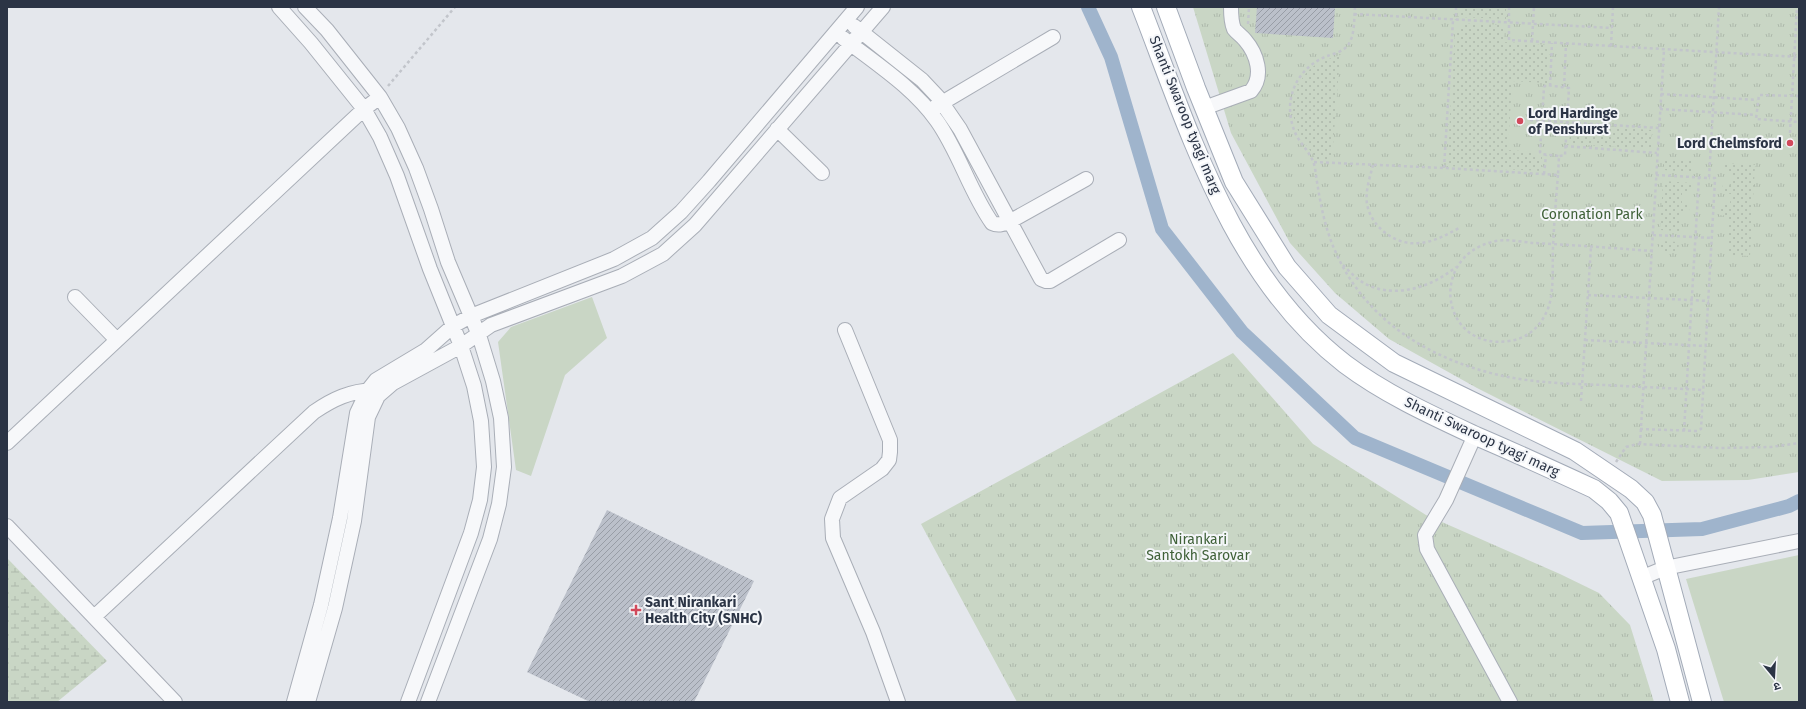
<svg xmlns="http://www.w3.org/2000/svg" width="1806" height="709" font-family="'Fira Sans','Noto Sans Devanagari',sans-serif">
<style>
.grass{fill:#c9d6c5}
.wetland{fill:url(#wetland-marsh)}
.park{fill:url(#park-tufts)}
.garden{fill:url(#garden-dots)}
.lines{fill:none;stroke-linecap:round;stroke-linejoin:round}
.canal{stroke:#9fb4cc;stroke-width:14}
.building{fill:url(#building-hatch)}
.minor-casing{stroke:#a9aeb7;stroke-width:16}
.major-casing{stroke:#a3abb8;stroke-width:20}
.path{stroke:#c2c5cb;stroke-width:2.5;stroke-dasharray:3 3;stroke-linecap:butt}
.minor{stroke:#f7f8fa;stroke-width:14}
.major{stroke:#fff;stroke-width:18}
.poi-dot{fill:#d1495b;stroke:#f4f6f9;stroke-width:1.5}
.labels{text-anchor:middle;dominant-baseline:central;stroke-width:4;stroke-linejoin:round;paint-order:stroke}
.poi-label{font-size:14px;font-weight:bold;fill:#2b3445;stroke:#f4f6f9;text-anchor:start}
.street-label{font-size:14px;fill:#2b3445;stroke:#f4f6f9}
.park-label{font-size:14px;fill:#3f6138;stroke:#f4f6f9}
</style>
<defs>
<pattern id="wetland-marsh" width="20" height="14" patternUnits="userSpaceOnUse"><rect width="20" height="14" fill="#c9d6c5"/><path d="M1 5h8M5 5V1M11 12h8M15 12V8" fill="none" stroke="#adb8ab"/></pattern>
<pattern id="park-tufts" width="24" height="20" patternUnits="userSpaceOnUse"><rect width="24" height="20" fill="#c9d6c5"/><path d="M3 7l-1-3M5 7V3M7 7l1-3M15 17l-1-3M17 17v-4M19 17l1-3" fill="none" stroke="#adb8ab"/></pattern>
<pattern id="garden-dots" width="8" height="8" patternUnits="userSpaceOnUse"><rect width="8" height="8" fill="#c9d6c5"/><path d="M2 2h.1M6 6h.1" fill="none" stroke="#adb8ab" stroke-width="1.8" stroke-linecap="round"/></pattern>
<pattern id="building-hatch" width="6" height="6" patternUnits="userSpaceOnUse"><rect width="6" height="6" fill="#bbc0ca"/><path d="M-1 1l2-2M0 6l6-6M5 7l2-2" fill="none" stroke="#989da6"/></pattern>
</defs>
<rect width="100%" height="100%" fill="#e4e7ec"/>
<path class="grass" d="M 592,297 L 607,338 L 565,375 L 531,476 L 516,470 L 498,342 L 511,327 Z
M 1799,555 L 1799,702 L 1724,702 L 1686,579 Z"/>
<path class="wetland" d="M 7,558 L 107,661 L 57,702 L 7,702 Z"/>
<path class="park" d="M 1193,7 L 1799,7 L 1799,472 L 1748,480 L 1662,481 L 1477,388 L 1389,339 L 1335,293 L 1290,243 L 1231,133 Z
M 1233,353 L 1313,444 L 1426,515 L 1560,574 L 1599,593 L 1630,625 L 1654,702 L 1017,702 L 921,524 Z"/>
<path class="garden" d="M 1459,7 L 1506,7 L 1506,19 L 1459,17 Z
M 1461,23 L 1505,25 L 1504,42 L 1549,45 L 1547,83 L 1512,81 L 1508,150 L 1537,152 L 1537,157 L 1542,157 L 1542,171 L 1447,166 L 1455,33 L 1460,33 Z
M 1340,55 L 1332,159 L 1316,159 C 1307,146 1297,133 1294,118 C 1289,99 1300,74 1317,64 C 1324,60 1332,58 1340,55 Z
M 1571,125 L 1652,130 L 1651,149 L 1569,144 Z
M 1664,160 L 1692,161 L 1692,172 L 1664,170 Z
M 1725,163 L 1755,165 L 1750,256 L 1727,255 L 1729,216 L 1719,215 L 1720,204 L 1730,204 L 1731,194 L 1722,193 L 1723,184 L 1731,185 L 1732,173 L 1724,173 Z
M 1663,181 L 1692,183 L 1691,192 L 1682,192 L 1682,203 L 1690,203 L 1689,211 L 1680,211 L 1679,231 L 1660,230 Z
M 1659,241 L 1679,242 L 1678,252 L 1659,251 Z"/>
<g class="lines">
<path class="canal" d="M 1088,7 L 1111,57 L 1162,229 L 1242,332 L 1355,438 L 1582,533 L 1702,529 L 1789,506 L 1799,501"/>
</g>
<path class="building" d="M 1257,7 L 1335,7 L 1333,38 L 1255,33 Z
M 607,510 L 754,581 L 694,702 L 590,702 L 527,672 Z"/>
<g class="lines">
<defs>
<path id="minor" d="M 279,7 L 311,43 L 364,109 L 380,137 L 397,176 L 430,269 L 461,346 L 474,386 L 481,421 L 484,467 L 480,500 L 471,533 L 408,702
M 305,7 L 327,30 L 380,97 L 398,128 L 416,168 L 431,209 L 448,262 L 479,335 L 493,381 L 501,418 L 504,467 L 499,504 L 490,539 L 428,702
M 854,26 L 922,80 L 938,97 L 960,129 L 1041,279 L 1046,281 L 1050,281 L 1119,240
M 843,38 C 876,64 913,87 937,121 C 959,152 970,192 992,223 C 998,226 1003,224 1009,222 L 1086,179
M 935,107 L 1053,37
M 1204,108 L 1251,91 C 1264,76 1257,54 1245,40 C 1242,36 1237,33 1234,29 C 1231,22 1231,14 1231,7
M 777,129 L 822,173
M 75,297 L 117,340
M 845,330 L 890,440 L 890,452 L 889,460 L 882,469 L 840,498 L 832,519 L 833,538 L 873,632 L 898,702
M 1475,435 L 1446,500 L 1425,535 L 1427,549 L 1510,702
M 7,443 L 364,109 L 380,97
M 7,526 L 175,702
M 1641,578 L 1665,568 L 1799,541
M 94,617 L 314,412 C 333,399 350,391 374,390
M 294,702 L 321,605 L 340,518 L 357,413 L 368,390 L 376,380 L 426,350 L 453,326 L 471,316 L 614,259 L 652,238 L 681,212 L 709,181 L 857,7
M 308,702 L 335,608 L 354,521 L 368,417 L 378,396 L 393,383 L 461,346 L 491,325 L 622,276 L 663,254 L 695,225 L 883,7"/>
<path id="major" d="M 1141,7 C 1190,133 1233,278 1345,364 C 1385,394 1431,415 1476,436 C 1516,453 1555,471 1594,489 L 1609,501 L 1619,513 L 1666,649 L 1680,702
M 1166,7 L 1196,88 L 1234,182 L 1287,267 L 1329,315 L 1394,363 L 1575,451 L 1631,489 L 1645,502 L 1652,515 L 1702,702"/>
</defs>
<use href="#minor" class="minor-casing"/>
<use href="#major" class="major-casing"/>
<path class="path" d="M 1355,7 C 1354,18 1355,36 1348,45 C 1344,51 1334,54 1327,56 C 1305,65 1291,83 1290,107 C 1290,118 1293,132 1300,141 C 1306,150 1313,157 1315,168 C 1319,197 1324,227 1336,253 C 1367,322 1431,360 1503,376 C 1536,383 1571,384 1605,385 C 1637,387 1670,388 1703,390
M 1456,7 L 1456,20
M 1509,7 L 1509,40 L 1799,57
M 1354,14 L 1612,28
M 1248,24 L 1249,7
M 1532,41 L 1534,7
M 1611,46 L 1613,7
M 388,86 L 455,7
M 1550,86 L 1552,43
M 1564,87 L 1566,44
M 1661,94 L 1757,100
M 1799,96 L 1759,95 L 1756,119 L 1799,122
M 1660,109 L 1756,115
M 1530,120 L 1659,128
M 1790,133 L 1797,7
M 1565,146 L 1657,153
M 1314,162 L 1444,168 L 1558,175 L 1559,156 L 1565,155 L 1569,88 L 1546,85 L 1544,87 L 1540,152 L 1542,154 L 1559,156
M 1373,165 C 1370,177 1365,191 1367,204 C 1371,227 1396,246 1419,243 C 1434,242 1446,235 1459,228
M 1444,168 L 1453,20
M 1544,174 L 1546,155
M 1558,175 C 1556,199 1554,224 1553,248 C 1552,267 1555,296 1546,313 C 1539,328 1526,339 1509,341 C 1441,351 1428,258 1492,242 C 1505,238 1521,242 1534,243 C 1573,245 1613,248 1652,251
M 1656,175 L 1709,178 L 1719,7
M 1653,235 L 1713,238
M 1343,265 C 1351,273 1359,282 1370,286 C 1399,298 1433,286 1456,267
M 1588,295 L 1709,301
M 1585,340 L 1706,346
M 1581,401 L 1591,247
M 1640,429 L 1697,431 L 1701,429 L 1715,180 L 1715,178 L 1709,178
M 1684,431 L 1699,177
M 1640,444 L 1664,50
M 1616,462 L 1626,447 L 1637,444 L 1721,448 L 1771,447 L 1799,443"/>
<use href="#minor" class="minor"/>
<use href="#major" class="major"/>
</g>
<g class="poi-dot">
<circle cx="1520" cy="121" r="4"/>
<circle cx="1790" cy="143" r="4"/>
<path d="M634 604h4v4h4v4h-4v4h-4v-4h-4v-4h4z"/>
</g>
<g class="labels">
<g class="poi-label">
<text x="1528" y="113">Lord Hardinge<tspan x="1528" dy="16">of Penshurst</tspan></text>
<text x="1782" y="143" text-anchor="end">Lord Chelmsford</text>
<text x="645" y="602">Sant Nirankari<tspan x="645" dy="16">Health City (SNHC)</tspan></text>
</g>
<g class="street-label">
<text transform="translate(1185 115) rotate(68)">Shanti Swaroop tyagi marg</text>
<text transform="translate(1482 437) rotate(25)">Shanti Swaroop tyagi marg</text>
</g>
<g class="park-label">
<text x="1592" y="214">Coronation Park</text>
<text x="1198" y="539">Nirankari<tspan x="1198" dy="16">Santokh Sarovar</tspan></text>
</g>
</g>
<rect width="1806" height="709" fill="none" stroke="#2b3445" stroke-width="16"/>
<g transform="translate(1774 677) rotate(162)" stroke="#f4f6f9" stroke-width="3" paint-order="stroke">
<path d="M0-3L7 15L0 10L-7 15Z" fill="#2b3445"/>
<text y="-6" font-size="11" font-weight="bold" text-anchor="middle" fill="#2b3445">उ</text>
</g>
</svg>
